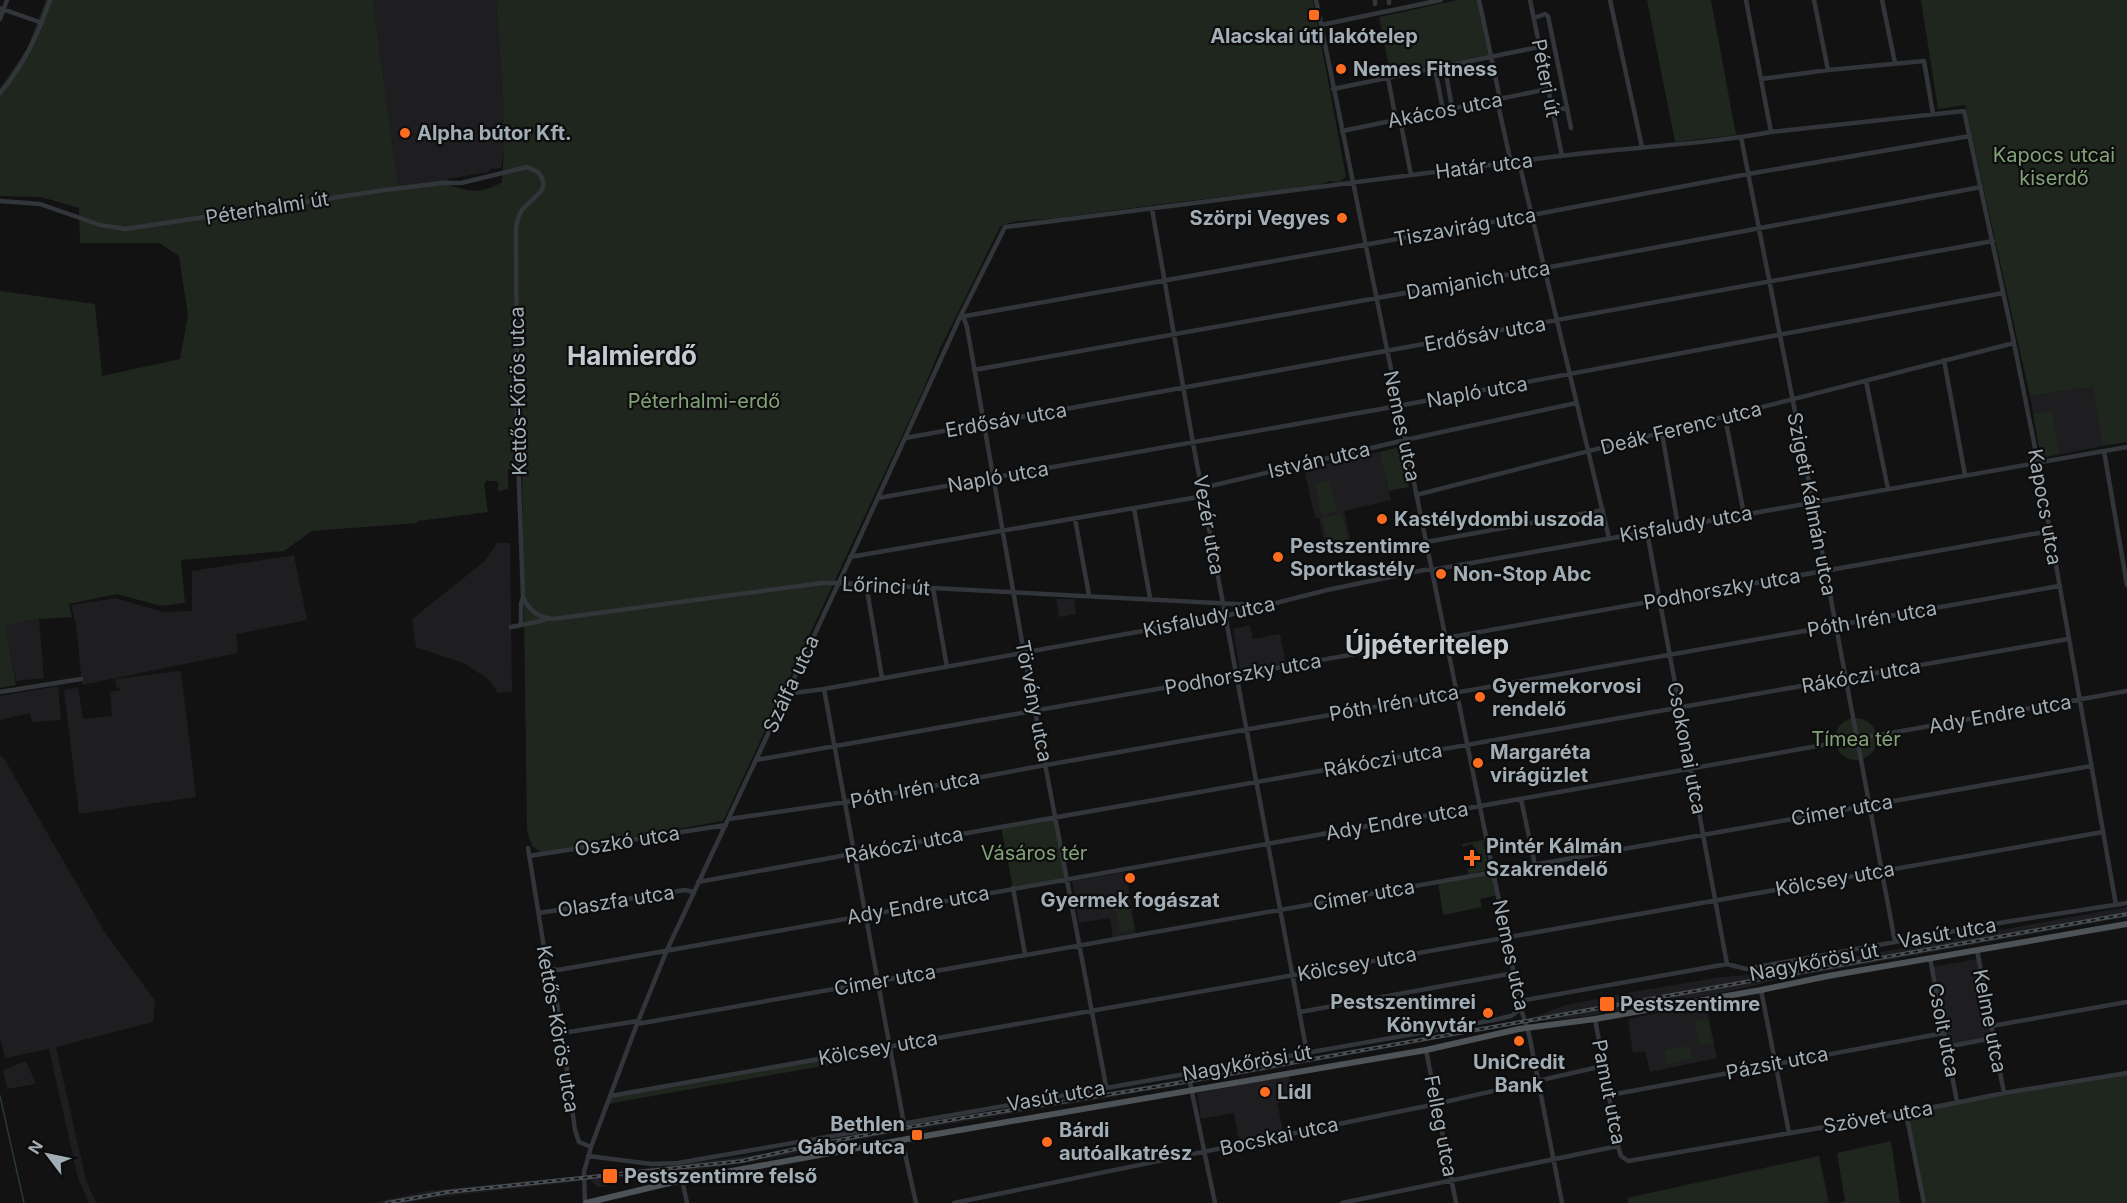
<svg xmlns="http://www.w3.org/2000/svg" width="2127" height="1203" font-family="Inter,sans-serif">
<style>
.built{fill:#1e1e20}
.green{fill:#1f261e}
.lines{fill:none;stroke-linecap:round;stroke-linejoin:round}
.stream{stroke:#29383a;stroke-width:1.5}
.minor{stroke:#323539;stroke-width:4.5}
.major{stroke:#4e5358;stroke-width:6}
.rail-casing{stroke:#494e52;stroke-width:4}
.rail{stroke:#0d0d0e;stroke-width:1.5;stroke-dasharray:4.5;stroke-linecap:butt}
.poi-dot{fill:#fe6c1f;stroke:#0d0d0e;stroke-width:2}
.labels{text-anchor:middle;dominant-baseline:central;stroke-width:4.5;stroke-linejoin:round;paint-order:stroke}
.poi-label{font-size:20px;font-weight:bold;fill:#a2aeb5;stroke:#0d0d0e;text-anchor:start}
.street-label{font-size:20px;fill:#a2aeb5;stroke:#0d0d0e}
.park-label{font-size:20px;fill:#82a277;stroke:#0d0d0e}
.district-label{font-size:26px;font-weight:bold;fill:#c3cbd1;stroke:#0d0d0e}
</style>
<rect width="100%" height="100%" fill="#121213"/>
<path class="built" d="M 373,0 L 496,0 L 504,112 L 504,150 L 501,168 L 490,169 L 489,172 L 478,174 L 398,187 Z
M 2092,387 L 2103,446 L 2041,458 L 2030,396 Z
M 1379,452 L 1391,500 L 1344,511 L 1351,543 L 1326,549 L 1319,518 L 1315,518 L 1304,469 Z
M 497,543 L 510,543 L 512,692 L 498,693 L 489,680 L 464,663 L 416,647 L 412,619 L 485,561 Z
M 294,555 L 307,620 L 236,634 L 238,653 L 82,685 L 76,624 L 71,605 L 115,598 L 163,612 L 192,611 L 192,571 Z
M 1056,599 L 1074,599 L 1076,614 L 1059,617 Z
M 39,619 L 44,678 L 16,681 L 6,625 Z
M 1250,625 L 1253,639 L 1280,634 L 1286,664 L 1240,672 L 1233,629 Z
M 181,671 L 196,797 L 79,814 L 64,690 L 78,687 L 83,718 L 85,719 L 112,716 L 110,692 L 121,690 L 120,687 L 117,688 L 115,679 Z
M 58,686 L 61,720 L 32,722 L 30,713 L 0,720 L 0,696 Z
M 0,755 L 5,760 L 104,931 L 155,1001 L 153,1022 L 56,1047 L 85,1176 L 92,1195 L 97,1203 L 89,1203 L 78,1178 L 49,1049 L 5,1058 L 0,1038 Z
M 1126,872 L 1136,934 L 1113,938 L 1110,918 L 1079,923 L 1072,881 Z
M 2127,907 L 2127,917 L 1781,979 L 1726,992 L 1588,1016 L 1532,1022 L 1183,1085 L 858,1139 L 789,1155 L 718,1167 L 607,1179 L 607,1186 L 597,1187 L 591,1180 L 431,1198 L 407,1203 L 372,1203 L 427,1191 L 590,1175 L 788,1151 L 857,1136 L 1500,1024 L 1531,1018 L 1566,1005 L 1639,991 L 1722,977 L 1760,974 Z
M 1978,959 L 1993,1038 L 1946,1047 L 1932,967 Z
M 1706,1003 L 1717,1058 L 1650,1072 L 1645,1051 L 1633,1053 L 1628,1019 Z
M 26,1061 L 36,1084 L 7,1089 L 3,1070 Z
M 1289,1076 L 1294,1100 L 1277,1103 L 1283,1130 L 1239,1140 L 1234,1113 L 1201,1119 L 1197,1093 Z"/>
<path class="green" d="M 46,0 L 373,0 L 398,186 L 448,179 L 449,185 C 470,192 482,194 502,182 L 504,150 L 504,112 L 496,0 L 1313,0 L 1346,177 L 1339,182 L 1329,181 L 1314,187 C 1229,195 1143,206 1058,218 C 1043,220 1010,219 1000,227 L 940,349 L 921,395 L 723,821 L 542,853 L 532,846 L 527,830 L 522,471 L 508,469 L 508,489 L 498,491 L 498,481 L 488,481 L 489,478 L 484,484 L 488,512 L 418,521 L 417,523 L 312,531 L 284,551 L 181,560 L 185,603 L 161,606 L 117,594 L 69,604 L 72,617 L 39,619 L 6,625 L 16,685 L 0,688 L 0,291 L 95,304 L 102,376 L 180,359 L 188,315 L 179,256 L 159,243 L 80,243 L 79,208 L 41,197 L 0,196 L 0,89 L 27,49 Z
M 1458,0 L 1477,0 L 1488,55 L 1393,74 L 1390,72 L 1379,17 Z
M 1647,0 L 1711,0 L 1736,135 L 1675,142 Z
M 1921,0 L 2127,0 L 2127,442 L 2103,446 L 2092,387 L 2030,396 L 1965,105 L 1938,109 Z
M 2052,410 L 2060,454 L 2041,458 L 2033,414 Z
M 1400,447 L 1409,487 L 1389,491 L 1379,452 Z
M 1330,481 L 1337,511 L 1322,515 L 1315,484 Z
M 1342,514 L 1348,541 L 1328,545 L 1322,518 Z
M1835 739a21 21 0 1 1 42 0a21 21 0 1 1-42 0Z
M 1056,819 L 1068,879 L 1013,888 L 1001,827 Z
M 1483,840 L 1489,870 L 1468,874 L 1467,869 L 1473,868 L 1472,861 L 1476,863 L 1480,855 L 1472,844 L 1463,847 L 1462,844 Z
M 1492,872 L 1498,895 L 1480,899 L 1482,907 L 1443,915 L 1438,881 Z
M 1129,903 L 1134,929 L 1120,932 L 1115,905 Z
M 1708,1018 L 1713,1044 L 1700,1046 L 1694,1021 Z
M 890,1046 L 891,1054 L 607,1104 L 610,1096 Z
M 1690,1046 L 1693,1059 L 1667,1064 L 1664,1050 Z
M 2127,1071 L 2127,1203 L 1924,1203 L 1907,1109 Z
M 1891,1141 L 1900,1203 L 1836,1203 L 1845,1201 L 1837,1153 Z
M 1819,1156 L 1829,1203 L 1628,1203 L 1627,1198 Z"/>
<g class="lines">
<path class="stream" d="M 0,1096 L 24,1203"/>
<path class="minor" d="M 1316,0 L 1521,1009 L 1529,1034 L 1562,1203
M 1375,0 L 1375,4
M 1389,0 L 1389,3
M 1479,0 L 1500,99
M 1530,0 L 1562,156
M 1610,0 L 1642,147
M 1746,0 L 1771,132
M 1814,0 L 1828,70
M 1882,0 L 1895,63
M 0,8 L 42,23
M 1534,18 L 1545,14 L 1548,16 L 1567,108
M 0,19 L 7,0
M 1321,25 L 1441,0
M 1445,67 L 1452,108
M 1435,69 L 1443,110
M 1388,78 L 1396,120
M 1761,79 L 1828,70 L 1924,61 L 1933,114
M 1333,89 L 1539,47
M 0,93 C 24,65 38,34 50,0
M 1497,100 L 1511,163
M 1552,110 L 1567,108 L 1571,128
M 1400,119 L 1411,175
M 1342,131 L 1548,89
M 1741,137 L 1813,503 L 1895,942
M 1519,162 L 1609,538
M 0,201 L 40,204 L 100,225 L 125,229 L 385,190 L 442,183 L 461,183 L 527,167 L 538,172 C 554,191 531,197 522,210 C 518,215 517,222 516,228 L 517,428 L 523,597 L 521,604 L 521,625
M 1152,209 L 1193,443 L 1307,1053
M 963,316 L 967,327 L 1024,653 L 1106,1086
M 960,317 L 1532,215 L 1748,174 L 1970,136
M 1944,360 L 1965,475
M 974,370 L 1545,268 L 1981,187
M 1866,381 L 1888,489
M 1725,417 L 1744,514
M 1662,433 L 1678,526
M 905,438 L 1993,241
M 2104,451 L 2127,585
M 1202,488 L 1405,440 L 1576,403
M 1416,495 L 2014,343
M 878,498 L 1398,406 L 2003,293
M 1134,508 L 1150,598
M 1075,519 L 1089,595
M 1647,532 L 1727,964
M 1426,542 L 1603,510
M 850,557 L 1204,496
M 866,584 L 882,678
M 933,588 L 947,667
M 523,597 C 529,611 539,618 553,619 L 822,583 L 838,583 L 1254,605
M 511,627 L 541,621 L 546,619
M 824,689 L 904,1124
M 0,692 L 81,679
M 786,694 L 824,689 L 1225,616 L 1327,590 L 1424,570 L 1437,569 L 2127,447
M 756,760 L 2050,531
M 1521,799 L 1535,865
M 729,819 L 846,802 L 1046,765 L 2059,586
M 528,848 L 546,960 L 551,969 L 562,1033 L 575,1130 L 579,1142 L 591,1147
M 529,856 L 726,825
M 698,882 L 1001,827 L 2068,639
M 1013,888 L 1025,954
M 539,913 L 685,890 L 694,892
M 1977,950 L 2004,1093
M 1930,958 L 1957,1102
M 551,969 L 558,970 L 2127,691
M 1761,990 L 1789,1133
M 1520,1001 L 1727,964 L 1746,969 L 2005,922 L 2127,903
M 1300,1012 L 1514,973
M 1595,1019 L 1618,1146 L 1621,1156 L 1628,1161 L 1906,1113 L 2004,1093 L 2127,1073
M 637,1024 L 2091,766
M 1991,1026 L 2127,1002
M 562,1033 L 638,1021
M 1946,1047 L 1993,1038
M 1426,1050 L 1456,1203
M 1188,1073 L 1215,1203
M 1610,1095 L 1944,1033
M 610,1096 L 2103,832
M 1906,1113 L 1924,1203
M 902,1140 L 916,1203
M 588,1156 L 652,1164 L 678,1163 L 1494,1020 L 1511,1016 L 1521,1009
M 682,1180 L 687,1203
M 585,1203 L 584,1172 L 591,1147 L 637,1024 L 667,950 L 855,548 L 960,317 L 1005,227 C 1190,204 1375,180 1559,156 C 1630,147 1701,145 1771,132 L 1964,111 L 2014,343 L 2038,463 L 2116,905
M 954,1203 L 1436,1104 L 1603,1066
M 1342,1203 L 1618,1146"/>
<path class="major" d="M 586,1203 L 682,1180 L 902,1140 L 1426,1050 L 1519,1029 L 1595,1019 L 1761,990 L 1828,976 L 2127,924"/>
<defs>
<path id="rail" d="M 387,1203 L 448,1192 L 742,1161 C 893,1125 1048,1106 1201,1079 C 1510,1024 1818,969 2127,914"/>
</defs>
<use href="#rail" class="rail-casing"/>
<use href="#rail" class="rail"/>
</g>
<g class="poi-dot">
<rect x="1308" y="9" width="12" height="12" rx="3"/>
<circle cx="1341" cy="69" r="6"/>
<circle cx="405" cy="133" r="6"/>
<circle cx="1342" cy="218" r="6"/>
<circle cx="1382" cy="519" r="6"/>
<circle cx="1278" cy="557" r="6"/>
<circle cx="1441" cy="574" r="6"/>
<circle cx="1480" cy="697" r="6"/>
<circle cx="1478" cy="763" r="6"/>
<path d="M1469 849h6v6h6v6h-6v6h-6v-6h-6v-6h6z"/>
<circle cx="1130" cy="878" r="6"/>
<rect x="1599" y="996" width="16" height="16" rx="3"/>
<circle cx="1488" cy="1013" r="6"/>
<circle cx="1519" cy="1041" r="6"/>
<circle cx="1265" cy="1092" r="6"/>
<rect x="911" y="1129" width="12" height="12" rx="3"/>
<circle cx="1047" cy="1142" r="6"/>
<rect x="602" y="1168" width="16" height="16" rx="3"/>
</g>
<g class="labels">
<g class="poi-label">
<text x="1314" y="36" text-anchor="middle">Alacskai úti lakótelep</text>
<text x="1353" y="69">Nemes Fitness</text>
<text x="417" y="133">Alpha bútor Kft.</text>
<text x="1330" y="218" text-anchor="end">Szörpi Vegyes</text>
<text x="1394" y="519">Kastélydombi uszoda</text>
<text x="1290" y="546">Pestszentimre<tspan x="1290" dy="23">Sportkastély</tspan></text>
<text x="1453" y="574">Non-Stop Abc</text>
<text x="1492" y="686">Gyermekorvosi<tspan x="1492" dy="23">rendelő</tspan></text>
<text x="1490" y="752">Margaréta<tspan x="1490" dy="23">virágüzlet</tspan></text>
<text x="1486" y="846">Pintér Kálmán<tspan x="1486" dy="23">Szakrendelő</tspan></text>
<text x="1130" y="900" text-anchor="middle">Gyermek fogászat</text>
<text x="1476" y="1002" text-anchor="end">Pestszentimrei<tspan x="1476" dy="23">Könyvtár</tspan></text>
<text x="1620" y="1004">Pestszentimre</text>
<text x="1519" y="1062" text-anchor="middle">UniCredit<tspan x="1519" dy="23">Bank</tspan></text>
<text x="1277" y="1092">Lidl</text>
<text x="905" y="1124" text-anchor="end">Bethlen<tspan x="905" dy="23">Gábor utca</tspan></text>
<text x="1059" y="1130">Bárdi<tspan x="1059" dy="23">autóalkatrész</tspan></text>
<text x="624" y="1176">Pestszentimre felső</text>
</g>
<g class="street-label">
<text transform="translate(1546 78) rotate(79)">Péteri út</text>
<text transform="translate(1445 110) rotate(-11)">Akácos utca</text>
<text transform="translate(1484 166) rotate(-7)">Határ utca</text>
<text transform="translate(267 208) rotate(-9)">Péterhalmi út</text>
<text transform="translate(1465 227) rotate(-10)">Tiszavirág utca</text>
<text transform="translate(1478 280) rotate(-10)">Damjanich utca</text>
<text transform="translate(1485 334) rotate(-10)">Erdősáv utca</text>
<text transform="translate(518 391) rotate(-91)">Kettős-Körös utca</text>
<text transform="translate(1477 392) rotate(-10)">Napló utca</text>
<text transform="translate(1006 420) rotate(-10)">Erdősáv utca</text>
<text transform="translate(1402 426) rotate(78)">Nemes utca</text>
<text transform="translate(1681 428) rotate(-14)">Deák Ferenc utca</text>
<text transform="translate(1319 460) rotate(-13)">István utca</text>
<text transform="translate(998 477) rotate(-10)">Napló utca</text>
<text transform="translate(1812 504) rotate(79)">Szigeti Kálmán utca</text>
<text transform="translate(2045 507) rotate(80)">Kapocs utca</text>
<text transform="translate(1686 524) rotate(-10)">Kisfaludy utca</text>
<text transform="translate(1209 525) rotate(80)">Vezér utca</text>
<text transform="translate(886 586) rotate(3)">Lőrinci út</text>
<text transform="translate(1722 589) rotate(-10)">Podhorszky utca</text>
<text transform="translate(1209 617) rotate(-12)">Kisfaludy utca</text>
<text transform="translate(1872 619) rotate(-10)">Póth Irén utca</text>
<text transform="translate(1243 674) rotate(-10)">Podhorszky utca</text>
<text transform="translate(1861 676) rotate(-10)">Rákóczi utca</text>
<text transform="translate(791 684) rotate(-65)">Szálfa utca</text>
<text transform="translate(1034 701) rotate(79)">Törvény utca</text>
<text transform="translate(1394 703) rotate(-10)">Póth Irén utca</text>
<text transform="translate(2000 714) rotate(-10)">Ady Endre utca</text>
<text transform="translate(1687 748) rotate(79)">Csokonai utca</text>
<text transform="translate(1383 760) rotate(-10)">Rákóczi utca</text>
<text transform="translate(915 789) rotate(-11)">Póth Irén utca</text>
<text transform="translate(1842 810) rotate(-10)">Címer utca</text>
<text transform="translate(1397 821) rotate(-10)">Ady Endre utca</text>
<text transform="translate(627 841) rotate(-9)">Oszkó utca</text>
<text transform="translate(904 845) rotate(-11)">Rákóczi utca</text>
<text transform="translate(1835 879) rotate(-10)">Kölcsey utca</text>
<text transform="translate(1364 895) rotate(-10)">Címer utca</text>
<text transform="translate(616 901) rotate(-9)">Olaszfa utca</text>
<text transform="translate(918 905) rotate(-10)">Ady Endre utca</text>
<text transform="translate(1947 933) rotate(-10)">Vasút utca</text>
<text transform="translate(1511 955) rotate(78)">Nemes utca</text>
<text transform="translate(1814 962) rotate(-11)">Nagykőrösi út</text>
<text transform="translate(1357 964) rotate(-10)">Kölcsey utca</text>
<text transform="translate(885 980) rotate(-10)">Címer utca</text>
<text transform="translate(1990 1021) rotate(79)">Kelme utca</text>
<text transform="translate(558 1029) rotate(80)">Kettős-Körös utca</text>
<text transform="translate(1944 1030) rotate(79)">Csolt utca</text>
<text transform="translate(878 1048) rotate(-10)">Kölcsey utca</text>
<text transform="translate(1247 1063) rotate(-10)">Nagykőrösi út</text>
<text transform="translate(1777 1063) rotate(-11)">Pázsit utca</text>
<text transform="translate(1609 1092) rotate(79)">Pamut utca</text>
<text transform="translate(1056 1096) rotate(-10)">Vasút utca</text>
<text transform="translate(1878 1117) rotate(-10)">Szövet utca</text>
<text transform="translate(1441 1126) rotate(79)">Felleg utca</text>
<text transform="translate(1279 1136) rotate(-12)">Bocskai utca</text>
</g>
<g class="park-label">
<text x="2054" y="155">Kapocs utcai<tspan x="2054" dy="23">kiserdő</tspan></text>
<text x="704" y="401">Péterhalmi-erdő</text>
<text x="1856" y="739">Tímea tér</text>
<text x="1034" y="853">Vásáros tér</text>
</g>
<g class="district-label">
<text x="632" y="355">Halmierdő</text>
<text x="1427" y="644">Újpéteritelep</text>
</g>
</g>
<g transform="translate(48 1155) rotate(302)" stroke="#0d0d0e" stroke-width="4.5" paint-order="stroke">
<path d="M0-4.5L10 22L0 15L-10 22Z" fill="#a2aeb5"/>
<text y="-9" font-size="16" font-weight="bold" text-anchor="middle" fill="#a2aeb5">N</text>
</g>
</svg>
